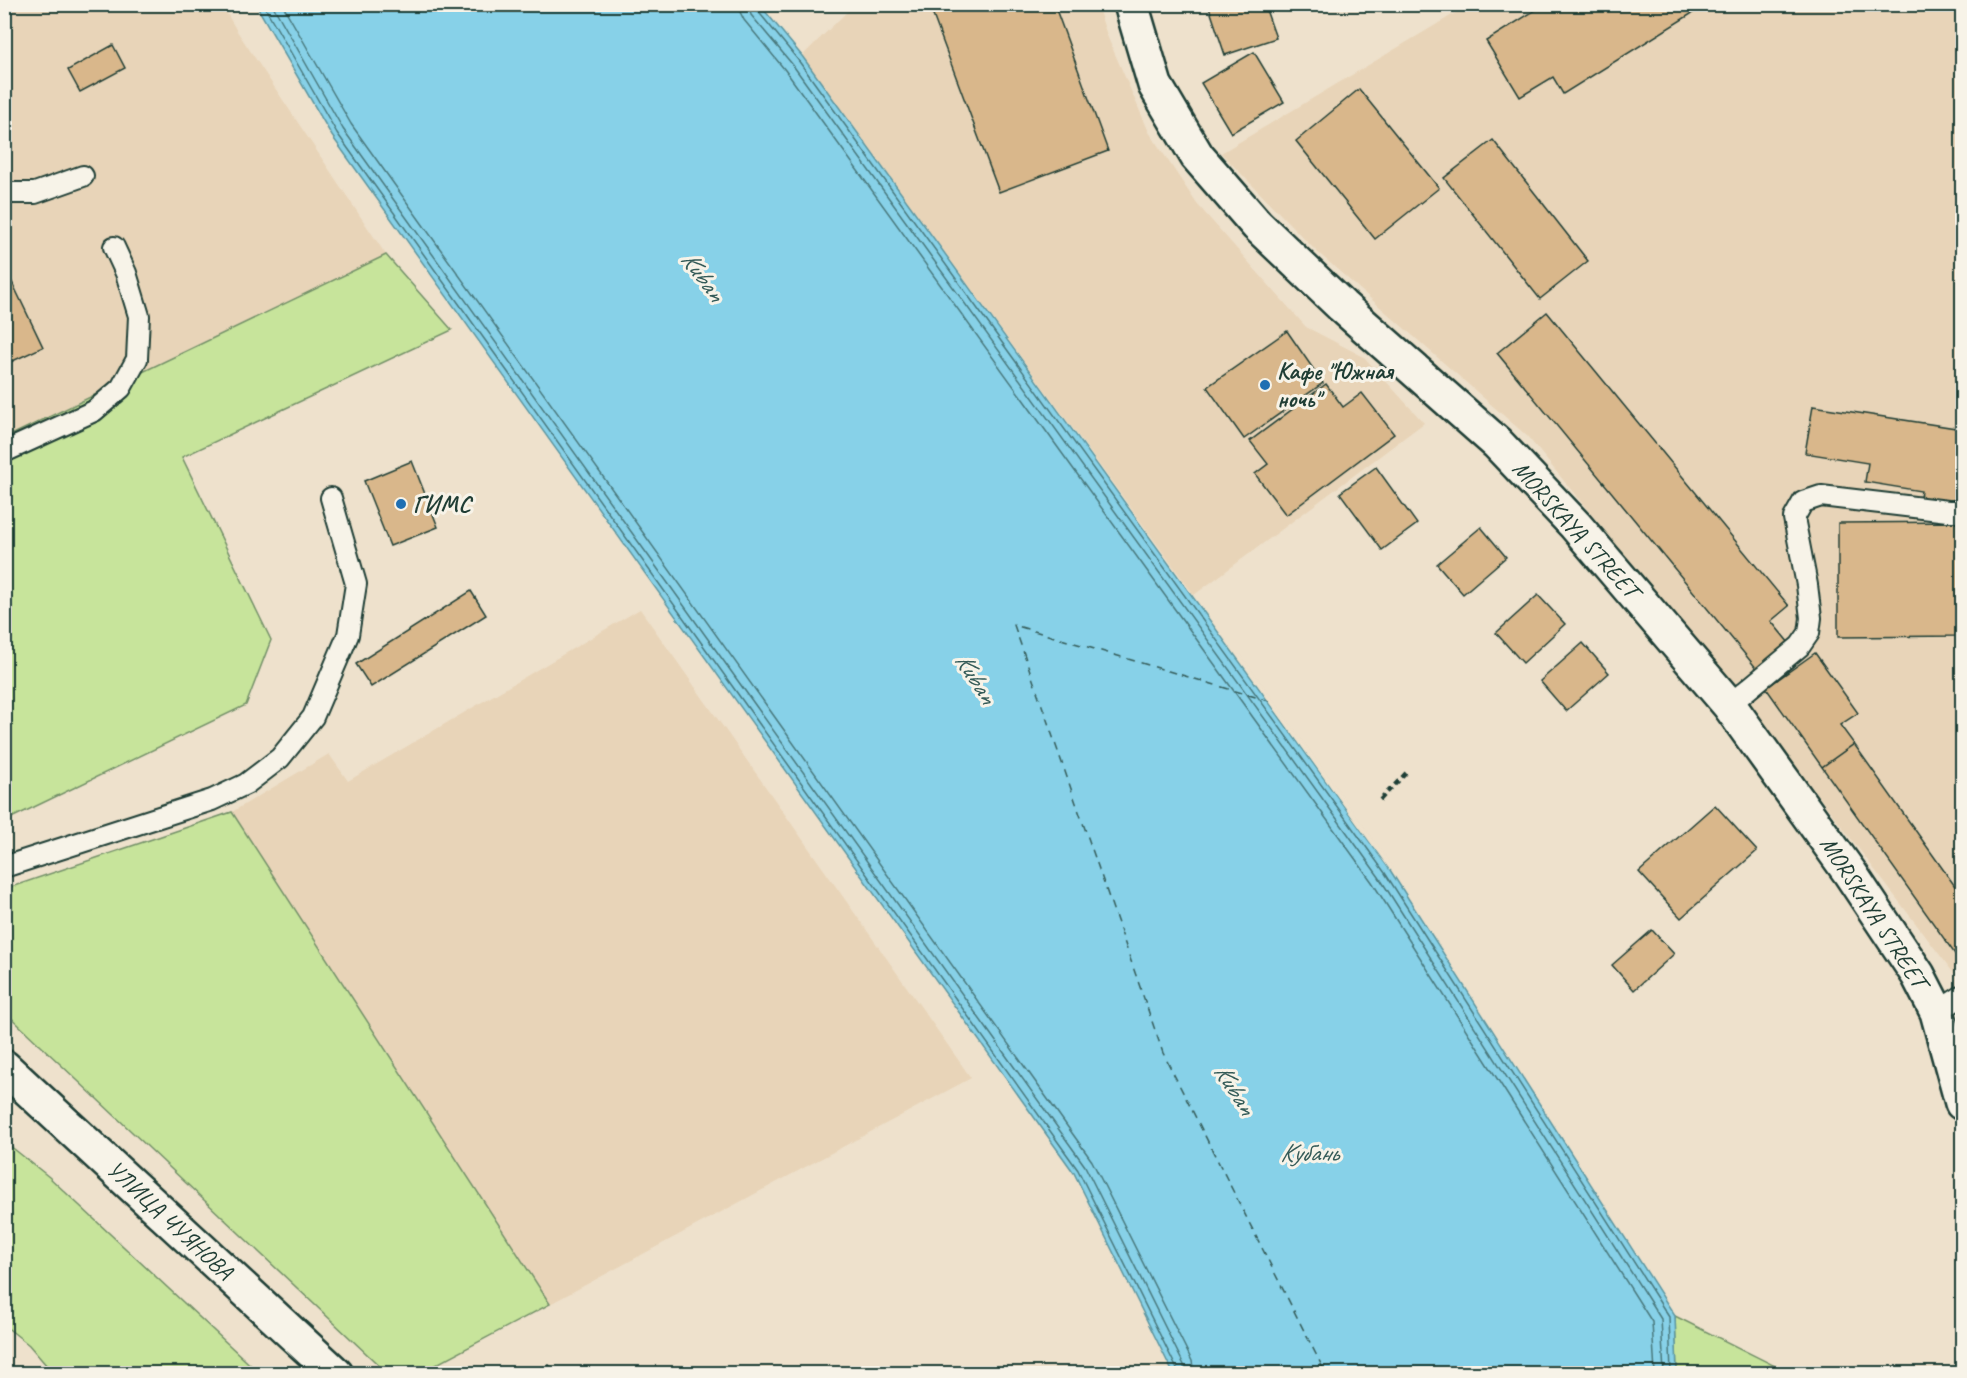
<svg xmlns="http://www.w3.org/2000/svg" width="1967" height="1378" font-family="Caveat,sans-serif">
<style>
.built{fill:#e8d4b8}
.green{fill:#c7e49b;stroke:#739068;stroke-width:1.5}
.water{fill:#87d1e8;stroke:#5d96a0;stroke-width:1.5}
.pier{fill:#eee1cc}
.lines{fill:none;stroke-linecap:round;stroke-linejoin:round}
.shore{stroke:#49787c;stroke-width:1.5}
.ferry{stroke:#345b58;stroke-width:1.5;stroke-dasharray:8 6;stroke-linecap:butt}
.building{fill:#d9b78b;stroke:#1f3d34;stroke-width:1.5}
.service-casing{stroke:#1f3d34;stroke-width:24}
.minor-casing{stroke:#1f3d34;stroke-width:38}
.path{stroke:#1f3d34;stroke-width:4;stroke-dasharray:6 4.5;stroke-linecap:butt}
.service{stroke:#f7f3e8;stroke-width:20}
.minor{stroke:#f7f3e8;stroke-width:33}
.poi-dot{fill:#1f6fb2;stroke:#f7f3e8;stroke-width:2}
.labels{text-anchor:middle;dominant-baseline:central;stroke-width:6;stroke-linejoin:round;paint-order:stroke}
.poi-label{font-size:24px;font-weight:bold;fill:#1f3d34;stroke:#f7f3e8;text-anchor:start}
.street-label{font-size:24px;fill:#1f3d34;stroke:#f7f3e8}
.water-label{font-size:26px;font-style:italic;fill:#345b58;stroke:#f7f3e8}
</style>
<rect width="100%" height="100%" fill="#eee1cc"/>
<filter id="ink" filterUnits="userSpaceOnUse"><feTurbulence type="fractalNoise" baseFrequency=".0167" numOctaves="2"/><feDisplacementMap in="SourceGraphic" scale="12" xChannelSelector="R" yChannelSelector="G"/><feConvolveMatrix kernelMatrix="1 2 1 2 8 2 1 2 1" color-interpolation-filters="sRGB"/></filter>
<g filter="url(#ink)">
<path class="built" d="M 5,5 L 222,5 L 237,31 L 386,255 L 5,438 Z
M 854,5 L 1097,5 L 1108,38 L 1149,132 L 1197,204 L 1306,327 L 1364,357 L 1424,423 L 1194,595 L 802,56 Z
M 1469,5 L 1962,5 L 1962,984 L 1758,717 L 1527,436 L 1314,249 L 1221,153 Z
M 640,609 L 971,1078 L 550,1304 L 232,812 L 329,754 L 348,781 Z"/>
<path class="green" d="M 386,255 L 452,330 L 182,457 L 271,640 L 246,705 L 5,821 L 5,438 Z
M 232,812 L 550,1304 L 420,1373 L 387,1373 L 5,1012 L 5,889 Z
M 4,1141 L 49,1177 L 259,1373 L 53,1373 L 29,1345 L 5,1326 Z
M 1675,1316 L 1789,1373 L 1677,1373 Z"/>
<path class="water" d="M 256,5 L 760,5 L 802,56 L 1390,870 L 1675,1316 L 1677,1373 L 1173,1373 L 1074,1173 L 332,136 Z"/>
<path class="pier" d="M 1240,655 L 1272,699 L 1393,868 L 1390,870 L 1269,701 L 1238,656 Z"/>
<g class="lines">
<path class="shore" d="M 263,4 L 337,133 L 1078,1170 L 1177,1369 L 1178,1374
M 272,4 L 343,129 L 1085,1166 L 1184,1365 L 1185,1374
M 282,4 L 351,124 L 1092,1161 L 1192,1361 L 1194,1374
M 739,4 L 740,12 L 744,20 L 785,70 L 1372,882 L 1652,1322 L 1655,1374
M 748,4 L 751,15 L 792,64 L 1379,877 L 1661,1319 L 1664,1374
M 756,4 L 757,10 L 798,60 L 1385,873 L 1669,1317 L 1671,1374"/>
<path class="ferry" d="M 1269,701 L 1014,625 L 1163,1053 L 1326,1374"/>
</g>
<path class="building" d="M 944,4 L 1054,4 L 1108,151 L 999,192 L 931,10 Z
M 1208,4 L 1264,4 L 1276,38 L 1225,55 Z
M 1545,4 L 1707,4 L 1563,94 L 1553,77 L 1520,97 L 1486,41 Z
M 113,45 L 125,68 L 80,92 L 68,70 Z
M 1254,52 L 1284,102 L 1231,133 L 1201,83 Z
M 1359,89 L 1439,188 L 1375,239 L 1296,141 Z
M 1493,140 L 1588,261 L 1540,299 L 1444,178 Z
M 10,278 L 43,347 L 4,365 L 4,280 Z
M 1547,312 L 1789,606 L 1771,621 L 1789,643 L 1757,669 L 1497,353 Z
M 1287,331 L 1323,383 L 1244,439 L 1207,387 Z
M 1326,384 L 1343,407 L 1362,393 L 1394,434 L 1286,515 L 1255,474 L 1268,464 L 1250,441 Z
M 1813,406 L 1962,429 L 1962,478 L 1960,477 L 1956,508 L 1919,503 L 1921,491 L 1865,482 L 1868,463 L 1805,453 Z
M 412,461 L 438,527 L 390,546 L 364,481 Z
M 1376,467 L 1417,524 L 1382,550 L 1340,493 Z
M 1962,522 L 1962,636 L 1838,637 L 1838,523 Z
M 1481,527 L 1506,557 L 1463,594 L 1437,564 Z
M 471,591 L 486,615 L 371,687 L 356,664 Z
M 1538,595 L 1565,624 L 1523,663 L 1496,633 Z
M 1583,643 L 1609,673 L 1566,711 L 1540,681 Z
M 1815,653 L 1858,713 L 1840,725 L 1854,744 L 1822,767 L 1766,688 Z
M 1854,744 L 1962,896 L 1962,964 L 1822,767 Z
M 1715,805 L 1757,851 L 1681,918 L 1639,872 Z
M 1652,930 L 1674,954 L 1634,990 L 1612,965 Z
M 549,1365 L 558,1374 L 542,1374 Z"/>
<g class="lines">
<defs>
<path id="service" d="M 4,193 L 35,193 L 83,176
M 4,452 L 94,411 L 121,388 L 137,359 L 139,316 L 126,273 L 114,247
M 1729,705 L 1800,646 L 1809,633 L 1811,618 L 1807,585 L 1794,518 L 1803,502 L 1821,496 L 1948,511 L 1962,511
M 4,867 L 212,800 L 246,784 L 280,758 L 313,717 L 348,635 L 356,584 L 331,498
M 1937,1012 L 1962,996"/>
<path id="minor" d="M 1131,4 L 1155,85 L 1197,156 L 1257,225 L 1342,306 L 1497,443 L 1575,525 L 1729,705 L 1850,873 L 1918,975 L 1937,1012 L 1962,1103
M 4,1067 L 336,1374"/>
</defs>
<use href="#service" class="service-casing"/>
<use href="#minor" class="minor-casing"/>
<path class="path" d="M 1380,800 L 1407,772"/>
<use href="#service" class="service"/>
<use href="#minor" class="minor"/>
</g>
</g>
<g class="poi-dot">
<circle cx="1265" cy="385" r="6"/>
<circle cx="401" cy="504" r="6"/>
</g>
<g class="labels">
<g class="poi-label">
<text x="1277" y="371">Кафе "Южная<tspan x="1277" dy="28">ночь"</tspan></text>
<text x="413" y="504">ГИМС</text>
</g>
<g class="street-label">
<text transform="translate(1576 529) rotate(48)">MORSKAYA STREET</text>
<text transform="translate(1874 912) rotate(57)">MORSKAYA STREET</text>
<text transform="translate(170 1220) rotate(43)">УЛИЦА ЧУЯНОВА</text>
</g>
<g class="water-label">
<text transform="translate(703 276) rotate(54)">Kuban</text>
<text transform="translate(976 678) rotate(58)">Kuban</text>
<text transform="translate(1235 1089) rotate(58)">Kuban</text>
<text x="1309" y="1152">Кубань</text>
</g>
</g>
<rect width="1967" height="1378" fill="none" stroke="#f7f3e8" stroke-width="24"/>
<rect x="12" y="12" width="1943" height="1354" fill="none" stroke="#1f3d34" stroke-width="2" filter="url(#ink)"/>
</svg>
